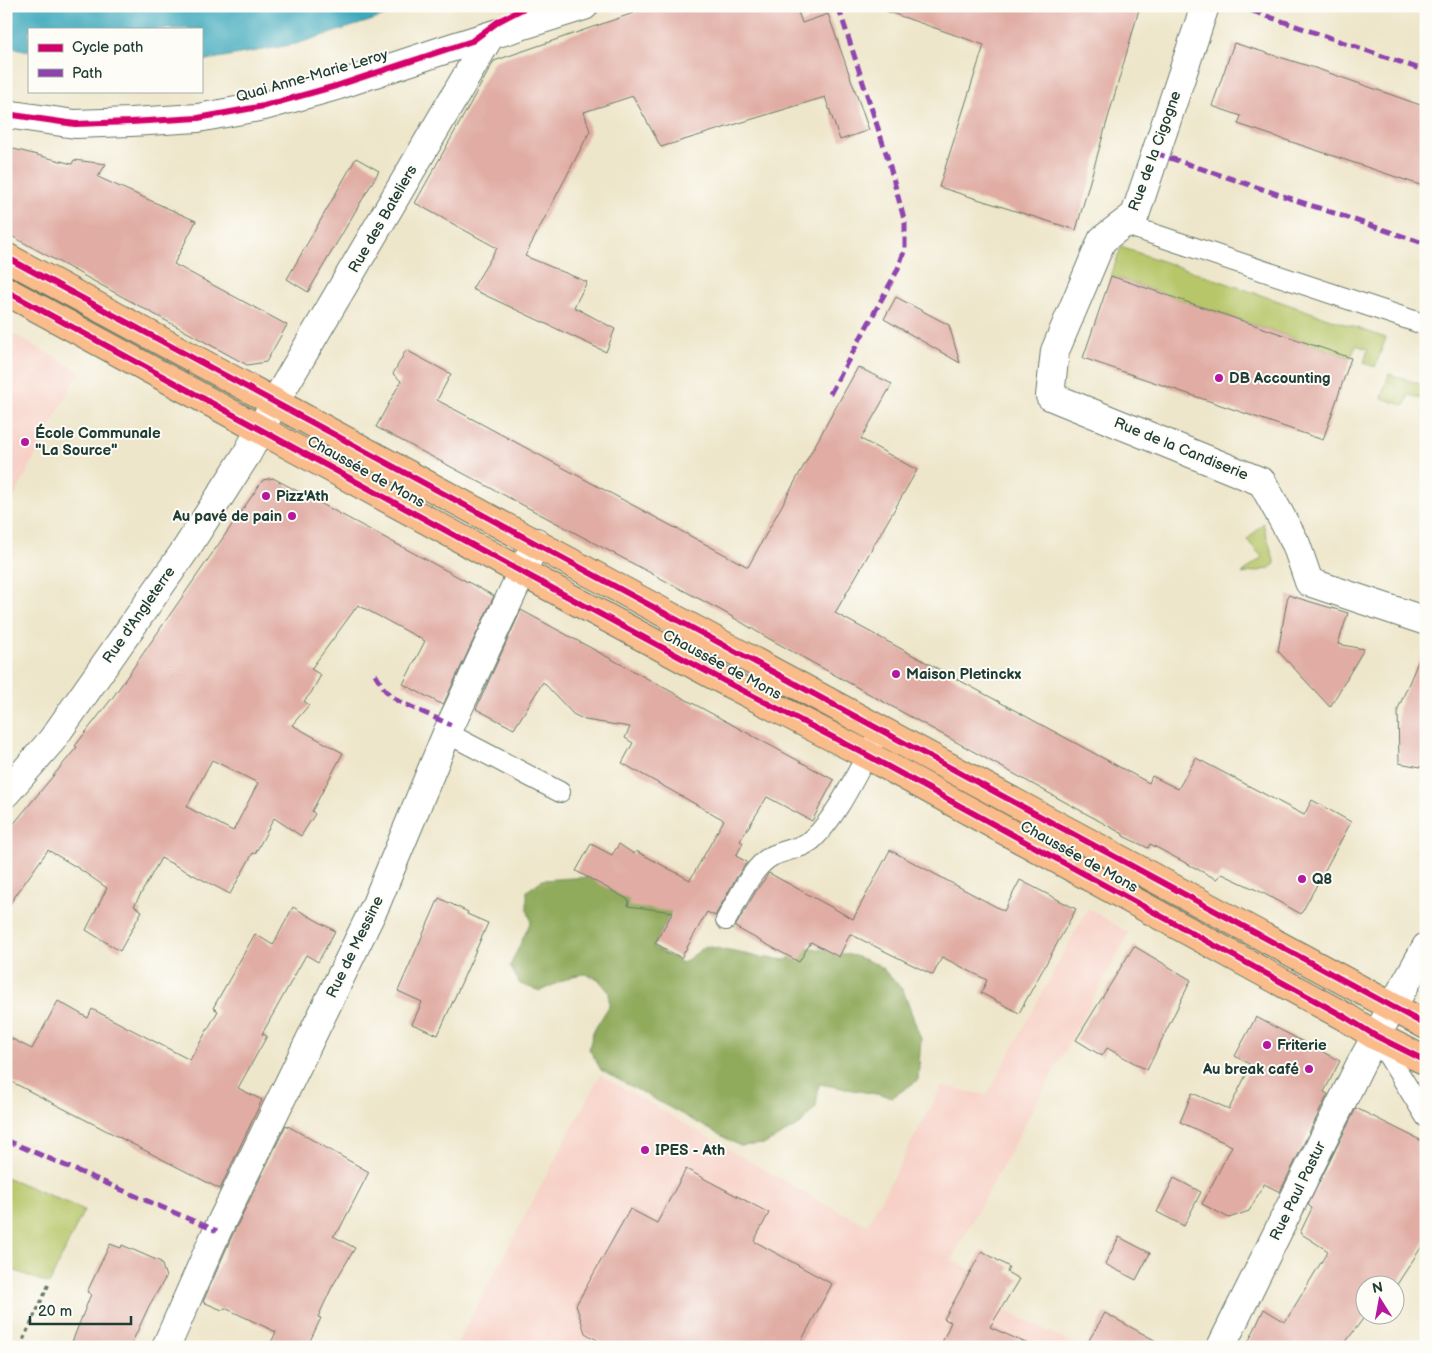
<svg xmlns="http://www.w3.org/2000/svg" width="1432" height="1353" font-family="'Balsamiq Sans',sans-serif">
<style>
.built{fill:#f7d1c7}
.green{fill:#b7c669;stroke:#6b824e}
.forest{fill:#91ab5d;stroke:#587448}
.water{fill:#3ca9bc;stroke:#2e7378}
.building{fill:#e0aca3;fill-rule:evenodd}
.lines{fill:none;stroke-linecap:round;stroke-linejoin:round}
.lane-casing{stroke:#677868;stroke-width:22}
.street-casing{stroke:#677868;stroke-width:30}
.primary-casing{stroke:#677868;stroke-width:30}
.path{stroke:#677868;stroke-width:3;stroke-dasharray:4 4;stroke-linecap:butt}
.lane{stroke:#fff;stroke-width:20}
.street{stroke:#fff;stroke-width:28}
.primary{stroke:#f9bc8a;stroke-width:28}
.quiet{stroke:#8e44ad;stroke-width:5;stroke-dasharray:10 5;stroke-linecap:butt}
.cycleway-casing{stroke:#fdfcf7;stroke-width:9}
.cycleway{stroke:#d6006c;stroke-width:6}
.poi-dot{fill:#b5179e;stroke:#fdfcf7;stroke-width:2}
.labels{text-anchor:middle;dominant-baseline:central;stroke-width:4;stroke-linejoin:round;paint-order:stroke}
.street-label{font-size:15px;fill:#1f3d34;stroke:#fdfcf7}
.poi-label{font-size:15px;font-weight:bold;fill:#1f3d34;stroke:#fdfcf7;text-anchor:start}
</style>
<rect width="100%" height="100%" fill="#fdfcf7"/>
<filter id="ink" filterUnits="userSpaceOnUse"><feTurbulence type="fractalNoise" baseFrequency=".02" numOctaves="2"/><feDisplacementMap in="SourceGraphic" scale="10" xChannelSelector="R" yChannelSelector="G"/><feConvolveMatrix kernelMatrix="1 2 1 2 8 2 1 2 1" color-interpolation-filters="sRGB"/></filter>
<filter id="wash" filterUnits="userSpaceOnUse"><feTurbulence type="fractalNoise" baseFrequency=".0096" numOctaves="4" result="noise"/><feDisplacementMap in="SourceGraphic" scale="20" xChannelSelector="R" yChannelSelector="G"/><feGaussianBlur stdDeviation="1.12" result="paint"/><feColorMatrix in="noise" values="0 0 0 0 0 0 0 0 0 0 0 0 0 0 0 0 0 1.4 0 .05"/><feComposite in="paint" operator="in"/></filter>
<g filter="url(#wash)">
<rect width="100%" height="100%" fill="#eee6ca"/>
<path class="built" d="M 6,330 L 79,371 L 6,513 Z
M 1088,908 L 1129,933 L 951,1260 L 972,1270 L 990,1303 L 1080,1347 L 455,1347 L 600,1075 L 824,1204 L 867,1225 L 942,1086 L 987,1095 Z"/>
<path class="green" d="M 1121,247 L 1386,338 L 1375,367 L 1364,363 L 1368,349 L 1356,345 L 1351,358 L 1111,276 Z
M 1389,374 L 1426,386 L 1426,400 L 1409,395 L 1405,406 L 1382,398 Z
M 1263,523 L 1275,564 L 1268,569 L 1242,574 L 1262,557 L 1247,540 Z
M 6,1177 L 84,1210 L 49,1284 L 6,1267 Z"/>
<path class="forest" d="M 588,877 L 680,895 L 653,947 L 683,963 L 706,946 L 759,957 L 786,960 L 807,947 L 855,956 L 879,965 L 903,990 L 921,1039 L 918,1080 L 893,1097 L 819,1084 L 816,1107 L 801,1124 L 765,1144 L 740,1146 L 601,1070 L 589,1049 L 593,1032 L 609,1006 L 609,992 L 598,979 L 585,974 L 573,976 L 540,991 L 520,984 L 510,966 L 531,921 L 527,909 L 527,891 L 542,880 Z"/>
<path class="water" d="M 6,6 L 411,6 L 373,20 L 296,44 L 201,61 L 201,29 L 29,29 L 29,51 L 6,46 Z"/>
<g id="blocks">
<path class="building" d="M 654,6 L 796,6 L 802,23 L 828,14 L 869,130 L 840,140 L 825,97 L 661,147 L 633,96 L 584,112 L 590,131 L 525,256 L 587,282 L 574,307 L 615,329 L 606,352 L 472,289 L 497,248 L 415,203 L 494,61 Z
M 884,6 L 1140,6 L 1076,230 L 939,187 L 984,45 L 883,10 Z
M 1234,43 L 1315,68 L 1426,107 L 1426,187 L 1238,124 L 1241,116 L 1212,106 Z
M 6,147 L 72,164 L 74,160 L 106,164 L 98,177 L 196,221 L 174,264 L 287,325 L 266,362 L 247,365 L 6,233 Z
M 356,158 L 379,171 L 308,292 L 287,279 Z
M 1111,276 L 1351,358 L 1323,440 L 1083,358 Z
M 896,297 L 949,325 L 960,363 L 884,319 Z
M 406,350 L 451,374 L 437,400 L 748,567 L 858,367 L 892,384 L 861,439 L 917,470 L 835,613 L 1149,783 L 1152,776 L 1178,789 L 1196,758 L 1304,815 L 1312,800 L 1351,822 L 1301,914 L 1263,893 L 1222,874 L 1216,879 L 1150,844 L 1148,848 L 1123,836 L 1123,834 L 766,637 L 724,612 L 376,427 L 401,381 L 393,374 Z
M 273,478 L 494,596 L 443,705 L 403,684 L 425,641 L 358,605 L 311,669 L 321,675 L 311,693 L 304,701 L 309,705 L 292,725 L 343,753 L 312,811 L 315,814 L 301,836 L 274,818 L 255,854 L 253,853 L 230,894 L 161,858 L 134,906 L 142,911 L 120,951 L 86,930 L 107,888 L 78,868 L 48,850 L 6,909 L 6,833 L 77,747 L 75,746 L 113,697 L 263,480 ZM 212,760 L 258,783 L 233,831 L 187,807 Z
M 1288,595 L 1348,613 L 1338,644 L 1364,649 L 1330,707 L 1278,651 Z
M 521,610 L 834,780 L 812,821 L 767,797 L 740,841 L 743,843 L 736,856 L 747,862 L 736,878 L 715,916 L 707,912 L 681,958 L 655,943 L 673,912 L 628,906 L 629,900 L 576,871 L 591,844 L 612,855 L 619,844 L 634,854 L 636,851 L 690,880 L 724,820 L 622,763 L 633,743 L 625,738 L 630,727 L 585,720 L 573,714 L 543,682 L 514,729 L 476,709 Z
M 1426,643 L 1426,768 L 1399,763 L 1398,709 Z
M 890,850 L 1004,911 L 1020,880 L 1076,909 L 1019,1013 L 981,993 L 987,980 L 942,957 L 933,975 L 850,934 L 839,957 L 811,942 L 799,962 L 735,927 L 756,891 L 769,873 L 853,919 Z
M 439,898 L 468,912 L 467,914 L 488,923 L 438,1035 L 412,1024 L 422,1002 L 398,991 Z
M 293,907 L 335,931 L 318,962 L 306,955 L 262,1034 L 267,1036 L 238,1088 L 262,1100 L 220,1189 L 6,1079 L 6,1036 L 32,1049 L 58,1001 L 88,1018 L 92,1009 L 190,1060 L 218,1011 L 213,1008 L 255,934 L 273,945 Z
M 1134,946 L 1191,980 L 1147,1070 L 1107,1048 L 1102,1056 L 1076,1040 Z
M 1256,1017 L 1340,1061 L 1324,1092 L 1328,1094 L 1280,1192 L 1264,1184 L 1249,1211 L 1229,1218 L 1202,1204 L 1232,1146 L 1180,1122 L 1192,1093 L 1229,1109 L 1251,1065 L 1235,1056 Z
M 1356,1108 L 1426,1143 L 1426,1240 L 1394,1289 L 1394,1286 L 1364,1286 L 1365,1316 L 1342,1347 L 1246,1347 L 1264,1309 L 1285,1322 L 1328,1251 L 1300,1233 L 1312,1208 L 1308,1205 Z
M 286,1125 L 369,1172 L 339,1230 L 333,1236 L 355,1248 L 332,1287 L 318,1317 L 321,1318 L 307,1347 L 269,1347 L 276,1332 L 225,1308 L 222,1310 L 203,1302 L 231,1238 Z
M 686,1169 L 769,1213 L 754,1241 L 832,1284 L 798,1347 L 609,1347 L 585,1333 L 576,1305 L 630,1209 L 657,1223 Z
M 1174,1178 L 1201,1192 L 1184,1226 L 1157,1212 Z
M 1119,1237 L 1150,1253 L 1136,1280 L 1105,1264 Z
M 110,1244 L 121,1248 L 122,1245 L 161,1262 L 166,1277 L 149,1306 L 130,1347 L 70,1347 L 91,1294 L 87,1292 Z
M 982,1251 L 1009,1267 L 1007,1272 L 1019,1279 L 990,1327 L 1035,1347 L 940,1347 L 951,1322 L 944,1319 Z
M 1105,1313 L 1167,1347 L 1085,1347 Z"/>
</g>
</g>
<g filter="url(#ink)">
<use href="#blocks" fill-opacity="0" stroke="#677868" stroke-width="1"/>
<g class="lines">
<defs>
<path id="lane" d="M 1123,224 L 1426,325
M 447,733 L 560,792
M 726,920 C 737,901 753,865 772,856 C 786,849 803,849 814,838 C 839,813 856,774 873,744
M 1376,1036 L 1426,1117"/>
<path id="street" d="M 1205,6 L 1135,215 L 1102,240 L 1055,351 L 1050,396 L 1262,482 L 1296,544 L 1309,582 L 1426,621
M 6,114 L 75,124 L 131,122 L 198,118 L 264,106 L 336,86 L 447,49 L 584,6
M 6,793 L 52,740 L 186,549 L 247,454 L 275,402 L 490,36
M 166,1347 L 217,1231 L 376,904 L 447,733 L 536,542
M 1221,1347 L 1361,1063 L 1426,947"/>
<path id="primary" d="M 6,257 L 1426,1025
M 6,291 L 522,572 L 732,685 L 867,755 L 1347,1018 L 1376,1036 L 1426,1061"/>
</defs>
<use href="#lane" class="lane-casing"/>
<use href="#street" class="street-casing"/>
<use href="#primary" class="primary-casing"/>
<path class="path" d="M 20,1347 L 49,1284"/>
<use href="#lane" class="lane"/>
<use href="#street" class="street"/>
<use href="#primary" class="primary"/>
<path class="quiet" d="M 1238,6 L 1426,71
M 1155,153 L 1426,244
M 830,394 L 897,271 L 905,249 L 905,223 L 888,159 L 838,6
M 375,674 L 385,690 L 398,701 L 451,725
M 6,1140 L 217,1231"/>
<defs>
<path id="cycleway" d="M 6,114 L 75,124 L 131,122 L 198,118 L 264,106 L 336,86 L 472,41 L 499,21 L 528,6
M 6,257 L 1426,1025
M 6,291 L 522,572 L 732,685 L 867,755 L 1347,1018 L 1376,1036 L 1426,1061"/>
</defs>
<use href="#cycleway" class="cycleway-casing"/>
<use href="#cycleway" class="cycleway"/>
</g>
</g>
<g class="poi-dot">
<circle cx="1219" cy="378" r="5"/>
<circle cx="25" cy="442" r="5"/>
<circle cx="266" cy="496" r="5"/>
<circle cx="292" cy="516" r="5"/>
<circle cx="896" cy="674" r="5"/>
<circle cx="1302" cy="879" r="5"/>
<circle cx="1267" cy="1045" r="5"/>
<circle cx="1309" cy="1069" r="5"/>
<circle cx="645" cy="1150" r="5"/>
</g>
<g class="labels">
<g class="street-label">
<text transform="translate(312 76) rotate(-16)">Quai Anne-Marie Leroy</text>
<text transform="translate(1155 151) rotate(-70)">Rue de la Cigogne</text>
<text transform="translate(383 219) rotate(-60)">Rue des Bateliers</text>
<text transform="translate(1181 449) rotate(22)">Rue de la Candiserie</text>
<text transform="translate(366 472) rotate(29)">Chaussée de Mons</text>
<text transform="translate(139 615) rotate(-55)">Rue d'Angleterre</text>
<text transform="translate(722 665) rotate(28)">Chaussée de Mons</text>
<text transform="translate(1079 857) rotate(29)">Chaussée de Mons</text>
<text transform="translate(355 947) rotate(-64)">Rue de Messine</text>
<text transform="translate(1298 1191) rotate(-64)">Rue Paul Pastur</text>
</g>
<g class="poi-label">
<text x="1229" y="378">DB Accounting</text>
<text x="35" y="433">École Communale<tspan x="35" dy="17">"La Source"</tspan></text>
<text x="276" y="496">Pizz'Ath</text>
<text x="282" y="516" text-anchor="end">Au pavé de pain</text>
<text x="906" y="674">Maison Pletinckx</text>
<text x="1312" y="879">Q8</text>
<text x="1277" y="1045">Friterie</text>
<text x="1299" y="1069" text-anchor="end">Au break café</text>
<text x="655" y="1150">IPES - Ath</text>
</g>
</g>
<rect width="1432" height="1353" fill="none" stroke="#fdfcf7" stroke-width="25"/>
<rect x="28" y="28" width="175" height="65" fill="#fdfcf7" stroke="#a4b0a9"/>
<rect x="38" y="44" width="25" height="8" fill="#d6006c" stroke="#a4b0a9"/>
<text x="72" y="52" font-size="15" fill="#1f3d34">Cycle path</text>
<rect x="38" y="69" width="25" height="8" fill="#8e44ad" stroke="#a4b0a9"/>
<text x="72" y="78" font-size="15" fill="#1f3d34">Path</text>
<g transform="translate(1380 1300) rotate(349)"><circle r="24" fill="#fdfcf7" stroke="#a4b0a9"/>
<path d="M0-4L9 19L0 12L-9 19Z" fill="#b5179e"/>
<text y="-8" font-size="14" font-weight="bold" text-anchor="middle" fill="#1f3d34">N</text>
</g>
<path d="M30 1316v8h101v-8" fill="none" stroke="#1f3d34" stroke-width="2.5"/>
<text x="38" y="1316" font-size="15" fill="#1f3d34" stroke="#fdfcf7" stroke-width="4" paint-order="stroke">20 m</text>
</svg>
